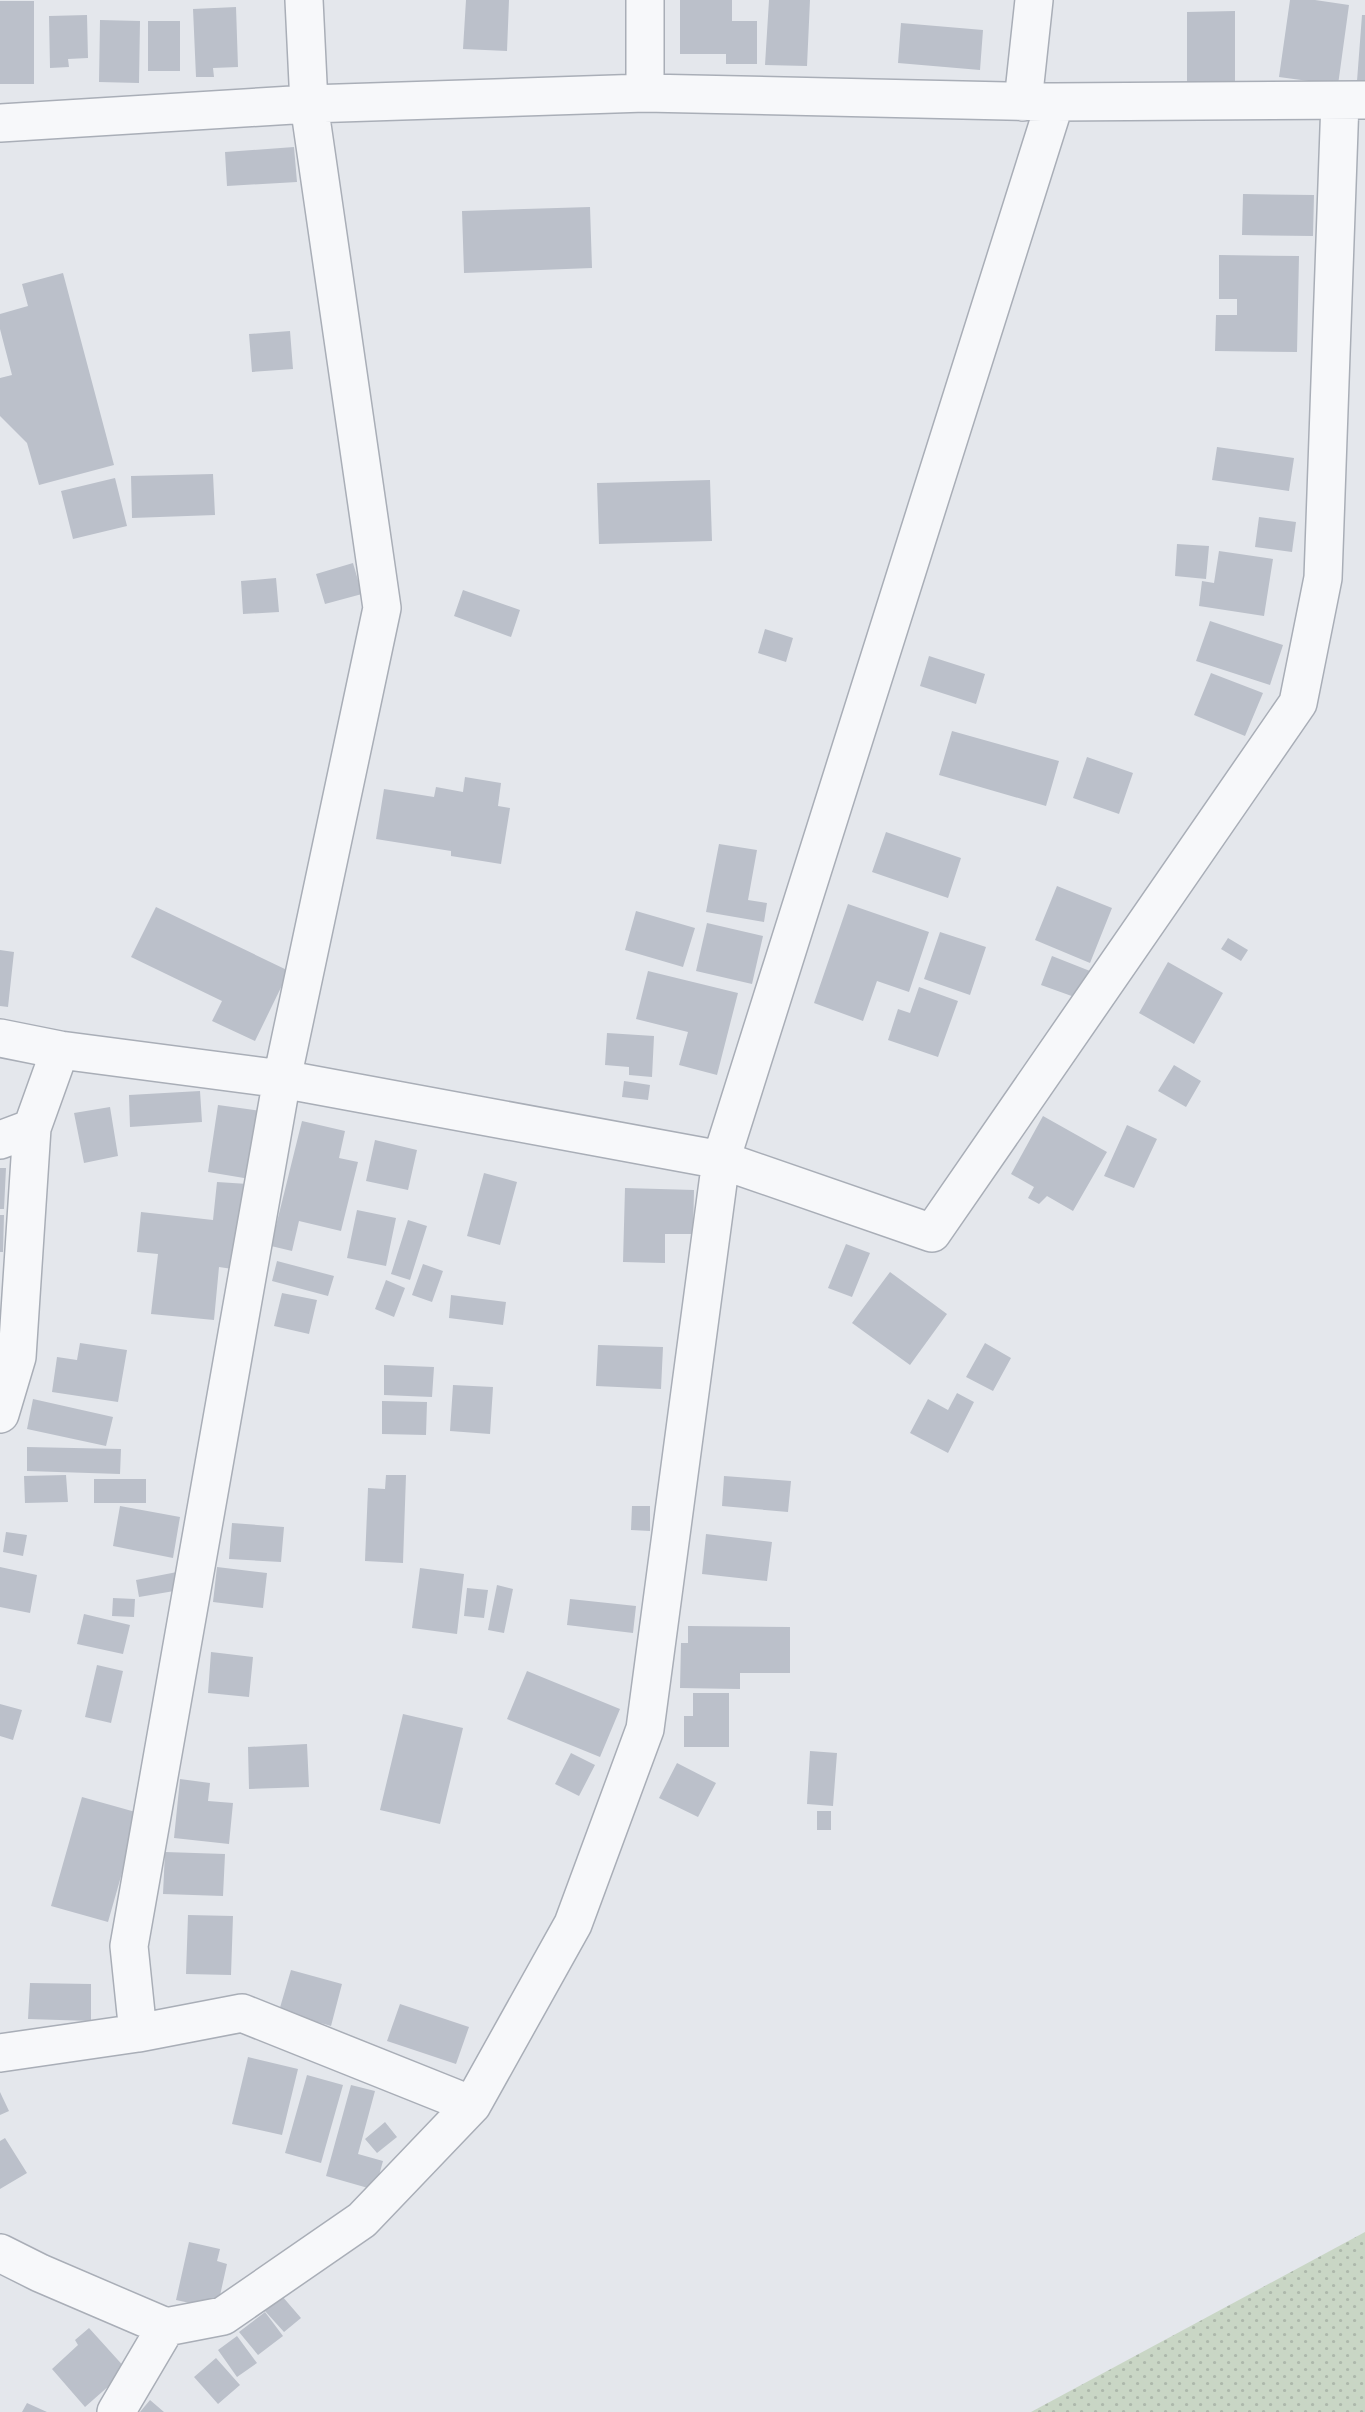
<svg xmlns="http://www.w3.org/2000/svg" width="1365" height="2412" font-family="Cabin,sans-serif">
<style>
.park{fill:url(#park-dots)}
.building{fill:#bbc0ca}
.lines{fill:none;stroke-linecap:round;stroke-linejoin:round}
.minor-casing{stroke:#a9aeb7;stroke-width:40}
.minor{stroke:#f7f8fa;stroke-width:37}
</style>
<defs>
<pattern id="park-dots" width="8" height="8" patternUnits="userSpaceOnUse" patternTransform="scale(1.75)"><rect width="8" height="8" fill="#c9d6c5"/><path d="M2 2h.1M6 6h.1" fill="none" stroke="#adb8ab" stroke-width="1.8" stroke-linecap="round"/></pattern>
</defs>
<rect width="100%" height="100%" fill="#e4e7ec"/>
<path class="park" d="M 1365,2232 L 1365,2412 L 1031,2412 Z"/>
<path class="building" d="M 466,0 L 509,0 L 507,51 L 463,49 Z
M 680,0 L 732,0 L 732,21 L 757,21 L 757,64 L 726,64 L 726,54 L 680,54 Z
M 769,0 L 810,0 L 807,66 L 765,65 Z
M 1290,0 L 1315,0 L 1349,5 L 1338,85 L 1279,77 Z
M 0,1 L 34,1 L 34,84 L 0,84 Z
M 236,7 L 238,67 L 213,68 L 214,77 L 196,77 L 193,9 Z
M 1235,11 L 1235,83 L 1187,83 L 1187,12 Z
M 87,15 L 88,58 L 68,59 L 69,67 L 50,68 L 49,16 Z
M 1362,15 L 1365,15 L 1365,82 L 1357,81 Z
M 100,20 L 140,21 L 139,83 L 99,82 Z
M 148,21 L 180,21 L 180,71 L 148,71 Z
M 901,23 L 983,30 L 980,70 L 898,63 Z
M 294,147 L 297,182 L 227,186 L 225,152 Z
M 1243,194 L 1314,195 L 1313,236 L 1242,235 Z
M 590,207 L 592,268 L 464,273 L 462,211 Z
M 1219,255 L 1299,256 L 1297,352 L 1215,351 L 1216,315 L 1237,315 L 1237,299 L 1219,299 Z
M 63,273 L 114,465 L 39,485 L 27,443 L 0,416 L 0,378 L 12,375 L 0,329 L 0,314 L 28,306 L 22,284 Z
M 290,331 L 293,369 L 252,372 L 249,334 Z
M 1217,447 L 1294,458 L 1289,491 L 1212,480 Z
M 213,474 L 215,515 L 132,518 L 131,476 Z
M 115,478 L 127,526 L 73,539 L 61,491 Z
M 710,480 L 712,541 L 599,544 L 597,483 Z
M 1259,517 L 1296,522 L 1292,552 L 1255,547 Z
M 1177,544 L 1209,546 L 1206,579 L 1175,576 Z
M 1219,551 L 1273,559 L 1264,616 L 1199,606 L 1202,581 L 1214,583 Z
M 353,563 L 362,594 L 325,604 L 316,574 Z
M 276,578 L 279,612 L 243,614 L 241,581 Z
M 463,590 L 520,610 L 511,637 L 454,616 Z
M 1210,621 L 1283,645 L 1270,685 L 1196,661 Z
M 765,629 L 793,638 L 786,662 L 758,653 Z
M 929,656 L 985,674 L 976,704 L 920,686 Z
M 1211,673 L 1263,693 L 1245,736 L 1194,715 Z
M 952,731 L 1059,761 L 1046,806 L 939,775 Z
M 1087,757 L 1133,773 L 1119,814 L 1073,798 Z
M 465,777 L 501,783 L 498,806 L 510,808 L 501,864 L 451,856 L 451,851 L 376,839 L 384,789 L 434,797 L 436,787 L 463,792 Z
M 886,832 L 961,858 L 948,898 L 872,872 Z
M 719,844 L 757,850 L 748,900 L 767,903 L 764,922 L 706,912 Z
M 1057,886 L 1112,908 L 1090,963 L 1035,940 Z
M 848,904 L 929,932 L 909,992 L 877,981 L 863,1021 L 814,1003 Z
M 156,907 L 289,971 L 255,1041 L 212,1021 L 222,1001 L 131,957 Z
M 636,911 L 695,928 L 683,967 L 625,950 Z
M 707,923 L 763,936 L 752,984 L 696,971 Z
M 940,932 L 986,947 L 970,995 L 924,979 Z
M 1228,938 L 1248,950 L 1241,961 L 1221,949 Z
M 0,950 L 14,952 L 8,1007 L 0,1006 Z
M 1052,956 L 1090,971 L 1080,999 L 1041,985 Z
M 1168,962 L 1223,993 L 1194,1044 L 1139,1013 Z
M 648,971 L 738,993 L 717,1075 L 679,1065 L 688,1032 L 636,1019 Z
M 919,987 L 958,1001 L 938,1057 L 888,1040 L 898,1009 L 910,1013 Z
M 607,1033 L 654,1036 L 652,1077 L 629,1075 L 629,1067 L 605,1065 Z
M 1174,1065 L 1201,1081 L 1186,1107 L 1158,1091 Z
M 624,1081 L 650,1085 L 648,1100 L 622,1097 Z
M 200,1091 L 202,1122 L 130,1127 L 129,1095 Z
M 218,1105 L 261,1111 L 250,1179 L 208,1172 Z
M 110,1107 L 118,1156 L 84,1163 L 74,1113 Z
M 1043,1116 L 1107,1152 L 1073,1211 L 1047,1196 L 1039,1204 L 1028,1198 L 1034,1187 L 1011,1174 Z
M 302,1121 L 345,1131 L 339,1158 L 358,1162 L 341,1231 L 299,1221 L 292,1251 L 271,1246 Z
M 1127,1125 L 1157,1139 L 1134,1188 L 1104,1176 Z
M 375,1140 L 417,1150 L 408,1190 L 366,1181 Z
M 0,1168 L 6,1168 L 4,1209 L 0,1209 Z
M 484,1173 L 517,1182 L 500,1245 L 467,1236 Z
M 217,1182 L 248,1184 L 239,1270 L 219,1267 L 214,1320 L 151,1314 L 158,1254 L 137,1252 L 141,1212 L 213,1220 Z
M 625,1188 L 694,1190 L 693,1234 L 665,1234 L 665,1263 L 623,1262 Z
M 357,1210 L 396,1218 L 386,1266 L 347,1258 Z
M 0,1215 L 4,1215 L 3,1252 L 0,1252 Z
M 408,1220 L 427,1226 L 410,1280 L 391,1274 Z
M 846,1244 L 870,1253 L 852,1297 L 828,1288 Z
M 277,1261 L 334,1276 L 328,1296 L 272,1281 Z
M 423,1264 L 443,1271 L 432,1302 L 412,1295 Z
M 890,1272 L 947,1314 L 910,1365 L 852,1323 Z
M 386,1280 L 405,1288 L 394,1317 L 375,1309 Z
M 282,1293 L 317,1300 L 309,1334 L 274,1326 Z
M 451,1295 L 506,1302 L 503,1325 L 449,1318 Z
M 80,1343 L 127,1350 L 118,1402 L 52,1392 L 57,1357 L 77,1360 Z
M 985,1343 L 1011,1358 L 993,1391 L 966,1377 Z
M 598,1345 L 663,1347 L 661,1389 L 596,1386 Z
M 384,1365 L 434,1367 L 432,1397 L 384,1395 Z
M 453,1385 L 493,1387 L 490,1434 L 450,1431 Z
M 957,1393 L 974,1402 L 948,1453 L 910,1433 L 928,1399 L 948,1410 Z
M 33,1399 L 113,1417 L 106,1446 L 27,1429 Z
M 382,1401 L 427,1402 L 426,1435 L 382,1434 Z
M 27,1447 L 121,1449 L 120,1474 L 27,1471 Z
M 66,1475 L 68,1502 L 25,1503 L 24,1476 Z
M 386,1475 L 406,1475 L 403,1563 L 365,1561 L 368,1488 L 385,1489 Z
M 724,1476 L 791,1481 L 788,1512 L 722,1506 Z
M 94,1479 L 146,1479 L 146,1503 L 94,1503 Z
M 120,1506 L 180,1517 L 173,1558 L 113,1546 Z
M 632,1506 L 650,1506 L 650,1531 L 631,1530 Z
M 232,1523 L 284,1527 L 281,1562 L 229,1559 Z
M 6,1532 L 27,1535 L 23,1556 L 3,1552 Z
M 706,1534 L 772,1542 L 767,1581 L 702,1574 Z
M 0,1567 L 37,1575 L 30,1613 L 0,1607 Z
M 217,1567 L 267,1573 L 263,1608 L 213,1602 Z
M 420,1568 L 464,1574 L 457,1634 L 412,1628 Z
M 177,1572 L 180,1590 L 139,1597 L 136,1580 Z
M 497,1585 L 513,1589 L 504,1633 L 488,1630 Z
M 467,1588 L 488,1590 L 484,1618 L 464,1616 Z
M 113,1598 L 135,1599 L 134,1617 L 112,1616 Z
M 570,1599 L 636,1606 L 633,1633 L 567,1625 Z
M 84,1614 L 130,1625 L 123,1654 L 77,1644 Z
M 688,1626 L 790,1627 L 790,1673 L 740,1673 L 740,1689 L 680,1688 L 681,1643 L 688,1643 Z
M 211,1652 L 253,1657 L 249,1697 L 208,1693 Z
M 97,1665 L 123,1671 L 111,1723 L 85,1717 Z
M 527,1671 L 620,1709 L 600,1757 L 507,1719 Z
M 693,1693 L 729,1693 L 729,1747 L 684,1747 L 684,1716 L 693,1716 Z
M 0,1704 L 22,1710 L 13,1740 L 0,1736 Z
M 403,1714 L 463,1728 L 440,1824 L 380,1810 Z
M 307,1744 L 309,1787 L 249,1789 L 248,1747 Z
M 810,1751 L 837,1753 L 833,1806 L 807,1804 Z
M 571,1753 L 595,1765 L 579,1796 L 555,1784 Z
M 677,1763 L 716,1783 L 698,1817 L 659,1798 Z
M 180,1779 L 210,1783 L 208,1801 L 233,1803 L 229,1844 L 174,1838 Z
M 82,1797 L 139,1813 L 108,1922 L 51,1906 Z
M 817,1811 L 831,1811 L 831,1830 L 817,1830 Z
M 165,1852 L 225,1854 L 223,1896 L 163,1894 Z
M 188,1915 L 233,1916 L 231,1975 L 186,1974 Z
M 291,1970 L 342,1984 L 331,2026 L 279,2011 Z
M 30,1983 L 91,1984 L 91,2021 L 28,2019 Z
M 400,2004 L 469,2027 L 456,2064 L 387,2041 Z
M 248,2057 L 298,2069 L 282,2135 L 232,2124 Z
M 307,2075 L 343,2085 L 321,2163 L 285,2153 Z
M 351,2085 L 375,2091 L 358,2154 L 383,2161 L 375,2190 L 326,2176 Z
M 0,2092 L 9,2111 L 0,2115 Z
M 385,2122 L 397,2137 L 377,2153 L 365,2139 Z
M 5,2138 L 27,2173 L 0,2189 L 0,2141 Z
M 189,2242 L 220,2249 L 217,2261 L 227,2264 L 217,2309 L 176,2300 Z
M 282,2296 L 301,2318 L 284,2332 L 265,2311 Z
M 265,2312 L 283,2336 L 258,2355 L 239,2332 Z
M 89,2328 L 127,2370 L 85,2407 L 52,2369 L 78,2345 L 75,2340 Z
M 237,2336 L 257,2363 L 237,2377 L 218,2350 Z
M 216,2358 L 240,2385 L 218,2404 L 194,2377 Z
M 150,2400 L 164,2412 L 140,2412 Z
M 27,2403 L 47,2412 L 22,2412 Z"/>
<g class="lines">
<defs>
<path id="minor" d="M 645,93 L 645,0
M 1023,102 L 1034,0
M 0,123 L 309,104 L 645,93 L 1055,102 L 1363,100
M 0,1038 L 60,1050
M 0,1140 L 32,1128 L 60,1050 L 282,1079 L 721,1160 L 932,1233 L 1298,703 L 1323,578 L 1340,101
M 0,1414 L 17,1357 L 32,1128
M 138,2033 L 129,1946 L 282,1079 L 382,608 L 309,104 L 304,0
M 0,2053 L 138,2033 L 242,2013 L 472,2105
M 0,2253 L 40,2273 L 166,2327 L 223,2316 L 362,2220 L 472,2105 L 573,1924 L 645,1729 L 721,1160 L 1055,102
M 116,2412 L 166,2327"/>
</defs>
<use href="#minor" class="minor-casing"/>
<use href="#minor" class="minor"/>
</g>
</svg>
